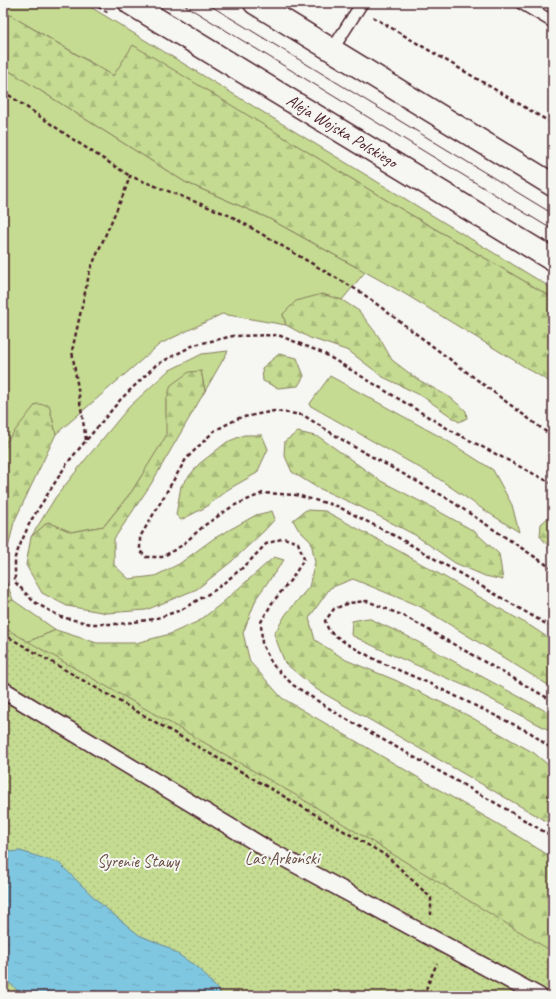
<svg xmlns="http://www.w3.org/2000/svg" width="556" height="999" font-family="Caveat,sans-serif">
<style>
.grass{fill:#c4db91;stroke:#877d5e}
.forest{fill:url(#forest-firs);stroke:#877d5e}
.park{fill:url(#park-dots);stroke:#877d5e}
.water{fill:url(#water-ripples);stroke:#6a8498}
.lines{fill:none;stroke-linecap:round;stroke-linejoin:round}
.service-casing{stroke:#4a1f2b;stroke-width:14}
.pedestrian-casing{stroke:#4a1f2b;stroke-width:19}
.secondary-casing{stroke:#4a1f2b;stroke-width:25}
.path{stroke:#4a1f2b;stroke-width:2.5;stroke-dasharray:4 3;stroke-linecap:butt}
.service{stroke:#f6f6f2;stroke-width:11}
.pedestrian{stroke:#f6f6f2;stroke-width:16}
.secondary{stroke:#f6f6f2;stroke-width:22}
.tram{stroke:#4a1f2b;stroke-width:1}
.labels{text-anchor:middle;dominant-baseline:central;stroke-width:4;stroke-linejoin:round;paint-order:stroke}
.street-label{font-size:17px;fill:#4a1f2b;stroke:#f6f6f2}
.park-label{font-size:17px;fill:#684e44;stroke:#f6f6f2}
</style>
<defs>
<pattern id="forest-firs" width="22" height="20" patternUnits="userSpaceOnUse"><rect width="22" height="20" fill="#c4db91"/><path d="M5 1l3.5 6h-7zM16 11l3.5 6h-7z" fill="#aabc7d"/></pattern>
<pattern id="park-dots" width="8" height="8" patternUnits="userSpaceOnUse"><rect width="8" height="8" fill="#c4db91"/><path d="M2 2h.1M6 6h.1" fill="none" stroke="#aabc7d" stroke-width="1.8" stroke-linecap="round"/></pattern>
<pattern id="water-ripples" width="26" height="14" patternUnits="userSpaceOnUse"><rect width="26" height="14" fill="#7fc7e0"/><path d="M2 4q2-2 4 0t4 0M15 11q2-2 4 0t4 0" fill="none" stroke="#6faac0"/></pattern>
</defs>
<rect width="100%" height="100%" fill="#f6f6f2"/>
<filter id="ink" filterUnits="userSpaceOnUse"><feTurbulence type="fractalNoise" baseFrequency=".025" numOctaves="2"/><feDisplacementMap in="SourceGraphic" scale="8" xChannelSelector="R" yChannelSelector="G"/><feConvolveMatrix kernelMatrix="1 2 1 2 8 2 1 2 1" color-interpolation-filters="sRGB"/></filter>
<g filter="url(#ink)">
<path class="grass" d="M 3,3 L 84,3 L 553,289 L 553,298 L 396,206 L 133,46 L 114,76 L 3,11 Z
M 3,67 L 185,182 L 268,218 L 365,272 L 342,300 L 322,294 L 283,314 L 286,325 L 222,314 L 160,344 L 56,434 L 49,405 L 16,431 L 3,446 Z
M 228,351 L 205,391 L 201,371 L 166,401 L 167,436 L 132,491 L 104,526 L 71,532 L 48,522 L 31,537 L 55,498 L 85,460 L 129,407 L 168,371 L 202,354 Z
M 330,376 L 446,440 L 493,470 L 512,505 L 519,532 L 484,510 L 436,477 L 309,405 Z
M 13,600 L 56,630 L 3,652 L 3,603 Z"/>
<path class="forest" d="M 3,11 L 113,76 L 133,45 L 396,206 L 553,298 L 553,384 L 405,294 L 268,218 L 185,182 L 3,67 Z
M 322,294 L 342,300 L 359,311 L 379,337 L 392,360 L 417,379 L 451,398 L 466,411 L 467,418 L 459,422 L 422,396 L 383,377 L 349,351 L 310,338 L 286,325 L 283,314 L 296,301 Z
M 279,354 L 297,358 L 304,376 L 298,386 L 278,388 L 263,381 L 262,368 Z
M 201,371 L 205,391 L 151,484 L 114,539 L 114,565 L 129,579 L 155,576 L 179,564 L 213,539 L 256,515 L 272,511 L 275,519 L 264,531 L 231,562 L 197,589 L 146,610 L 107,613 L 67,606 L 42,593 L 26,565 L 31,537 L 48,522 L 71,532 L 104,526 L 132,491 L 166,436 L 166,401 L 171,385 L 189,372 Z
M 36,404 L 49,405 L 56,434 L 14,522 L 6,557 L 5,578 L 13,600 L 3,603 L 3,446 Z
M 298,432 L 319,437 L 381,481 L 431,507 L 474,531 L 499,554 L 503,580 L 485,576 L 455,563 L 415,535 L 363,508 L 316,487 L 292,472 L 284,454 L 285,441 Z
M 244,435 L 262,435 L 268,449 L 257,473 L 227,490 L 206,507 L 181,520 L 176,515 L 181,486 L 199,464 L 227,442 Z
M 306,510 L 325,511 L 399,551 L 532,627 L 553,641 L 553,688 L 421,607 L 353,579 L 330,588 L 309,618 L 315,640 L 346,660 L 395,680 L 469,716 L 534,753 L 553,769 L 553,825 L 316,689 L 285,663 L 274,634 L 286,614 L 309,587 L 315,562 L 311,542 L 298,529 L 293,520 Z
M 553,513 L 553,552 L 540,536 L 541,524 Z
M 274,557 L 284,560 L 257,597 L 243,633 L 250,662 L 282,698 L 503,827 L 553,858 L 553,996 L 3,652 L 56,630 L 97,643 L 136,643 L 170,634 L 199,621 L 221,604 Z
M 368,618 L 407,636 L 553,715 L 553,734 L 547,729 L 470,688 L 388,653 L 351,635 L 352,621 Z"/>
<path class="park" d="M 3,627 L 299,797 L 553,952 L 553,996 L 3,996 Z"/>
<path class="water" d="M 20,851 L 59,863 L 103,906 L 139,935 L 167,947 L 200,969 L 223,996 L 20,996 C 18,989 10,982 3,981 L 3,852 Z"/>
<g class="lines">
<defs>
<path id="service" d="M 521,3 L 553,22
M 332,50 L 362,3"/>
<path id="pedestrian" d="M 3,690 L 267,849 L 539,996"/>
<path id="secondary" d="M 130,3 L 553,260
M 255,3 L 553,185"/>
</defs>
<use href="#service" class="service-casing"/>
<use href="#pedestrian" class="pedestrian-casing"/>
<use href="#secondary" class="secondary-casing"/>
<path class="path" d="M 92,3 L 109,13
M 373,17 L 553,124
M 3,91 L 77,142 L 130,176
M 86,440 L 72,351 L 90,270 L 124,193 L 130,176 L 231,216 L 362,293 L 553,437
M 553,484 L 450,430 L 323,353 L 278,335 L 233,336 L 194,345 L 156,365 L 121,399 L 68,462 L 30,522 L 15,557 L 15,582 L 34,602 L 61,617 L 91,624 L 119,624 L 154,619 L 181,610 L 215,590 L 246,565 L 266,544 L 284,538 L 298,543 L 304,559 L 293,577 L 272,603 L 261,622 L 262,644 L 272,664 L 293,685 L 341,716 L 499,805 L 553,837
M 553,569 L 445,497 L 349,444 L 303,415 L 274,411 L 239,418 L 214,431 L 186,459 L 140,537 L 140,551 L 146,557 L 162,557 L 181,546 L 205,525 L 233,506 L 263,493 L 296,495 L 337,506 L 399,538 L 553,628
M 3,634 L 387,856 L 431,898 L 431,915
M 553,701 L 404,616 L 367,601 L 349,603 L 334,609 L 325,621 L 329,631 L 347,644 L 380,662 L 433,685 L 531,733 L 553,750
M 423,996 L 437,963"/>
<use href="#service" class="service"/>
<use href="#pedestrian" class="pedestrian"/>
<use href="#secondary" class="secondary"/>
<path class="tram" d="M 181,3 L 553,230
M 206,3 L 553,214"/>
</g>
</g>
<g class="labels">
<g class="street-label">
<text transform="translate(342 131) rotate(31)">Aleja Wojska Polskiego</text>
</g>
<g class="park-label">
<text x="282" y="858">Las Arkoński</text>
<text x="138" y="861">Syrenie Stawy</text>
</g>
</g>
<rect width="556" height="999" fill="none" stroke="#f6f6f2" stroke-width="16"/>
<rect x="8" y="8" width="540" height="983" fill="none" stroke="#4a1f2b" stroke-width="1.5" filter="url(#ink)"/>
</svg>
